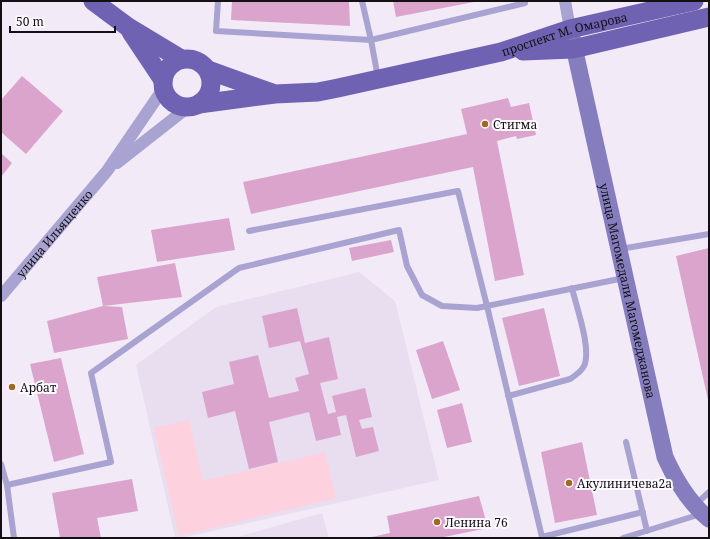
<svg xmlns="http://www.w3.org/2000/svg" width="710" height="539" font-family="'Noto Serif',serif">
<style>
.built{fill:#e9ddf0}
.green{fill:#fed1de}
.building{fill:#dba4cd}
.lines{fill:none;stroke-linecap:round;stroke-linejoin:round}
.lane{stroke:#a8a3d0;stroke-width:6}
.street{stroke:#a8a3d0;stroke-width:12}
.secondary{stroke:#867dbf;stroke-width:17}
.primary{stroke:#6f62b2;stroke-width:19}
.poi-dot{fill:#9e6922;stroke:#fdfaff;stroke-width:1.5}
.labels{text-anchor:middle;dominant-baseline:central;stroke-width:4;stroke-linejoin:round;paint-order:stroke}
.street-label{font-size:12px;fill:#131014;stroke:#fdfaff}
.poi-label{font-size:12px;fill:#131014;stroke:#fdfaff;text-anchor:start}
</style>
<rect width="100%" height="100%" fill="#f3eaf8"/>
<path class="built" d="M 359,272 L 395,301 L 439,480 L 182,538 L 175,538 L 136,365 L 216,307 Z
M 322,513 L 329,538 L 234,538 Z"/>
<path class="green" d="M 189,420 L 203,481 L 325,452 L 336,498 L 179,536 L 154,428 Z"/>
<path class="building" d="M 232,1 L 349,1 L 350,26 L 231,20 Z
M 393,1 L 474,1 L 474,2 L 396,17 Z
M 22,76 L 63,111 L 26,154 L 1,132 L 1,100 Z
M 508,98 L 511,107 L 529,103 L 536,135 L 517,139 L 516,136 L 497,141 L 524,275 L 495,281 L 473,167 L 251,214 L 243,182 L 467,134 L 461,109 Z
M 1,153 L 12,163 L 1,177 Z
M 229,218 L 235,250 L 157,262 L 151,230 Z
M 391,240 L 394,252 L 352,261 L 349,248 Z
M 709,248 L 709,400 L 708,400 L 676,256 Z
M 175,263 L 182,297 L 103,306 L 97,277 Z
M 103,306 L 122,307 L 128,339 L 54,353 L 47,321 Z
M 297,308 L 305,343 L 329,337 L 338,379 L 320,383 L 328,414 L 336,412 L 332,396 L 365,388 L 372,417 L 359,420 L 362,429 L 373,427 L 379,451 L 356,457 L 346,415 L 337,417 L 341,435 L 316,441 L 309,412 L 269,422 L 278,462 L 249,469 L 235,411 L 208,418 L 202,392 L 234,384 L 229,362 L 258,355 L 269,398 L 299,391 L 295,378 L 309,374 L 300,341 L 269,348 L 262,316 Z
M 544,308 L 560,376 L 519,386 L 502,318 Z
M 443,341 L 460,390 L 432,399 L 416,350 Z
M 61,358 L 84,454 L 54,462 L 30,364 Z
M 462,403 L 472,442 L 447,448 L 437,410 Z
M 582,442 L 597,515 L 555,523 L 541,452 Z
M 132,479 L 138,511 L 97,518 L 101,538 L 60,538 L 52,493 Z
M 479,496 L 488,528 L 439,538 L 367,538 L 390,533 L 387,516 Z"/>
<g class="lines">
<path class="lane" d="M 218,1 L 216,31 L 371,40 L 525,3 L 524,1
M 362,1 L 371,40 L 378,78
M 249,231 L 458,191 L 487,306 L 542,537 L 643,512
M 620,249 L 709,234
M 508,396 L 570,379 C 576,375 581,372 584,366 C 592,349 576,306 572,288
M 626,442 L 647,531
M 1,464 L 7,485 L 111,462 L 91,373 L 239,268 L 399,230 L 407,266 L 422,295 L 442,306 L 477,308 L 624,278
M 7,485 L 14,538
M 696,504 L 709,492
M 623,538 L 701,514"/>
<g class="street">
<path d="M 565,1 L 570,29"/>
<path d="M 117,163 L 187,108"/>
<path id="s1" d="M 1,296 L 107,171 L 163,89"/>
</g>
<path class="secondary" id="s2" d="M 570,29 L 665,457 C 675,479 689,503 709,519"/>
<g class="primary">
<path d="M 93,1 L 128,27 L 181,59"/>
<path d="M 131,32 L 163,80"/>
<path d="M 523,51 L 573,49 L 709,17"/>
<circle cx="187" cy="83" r="24"/>
<path d="M 208,70 L 272,93"/>
<path id="s3" d="M 199,104 L 275,94 L 318,92 L 338,88 L 501,52 L 570,29 L 694,1"/>
</g>
</g>
<g class="poi-dot">
<circle cx="485" cy="124" r="4"/>
<circle cx="12" cy="387" r="4"/>
<circle cx="569" cy="483" r="4"/>
<circle cx="437" cy="522" r="4"/>
</g>
<g class="labels">
<g class="street-label">
<text stroke="none"><textPath href="#s3" startOffset="373">проспект М. Омарова</textPath></text>
<text stroke="none"><textPath href="#s1" startOffset="82">улица Ильященко</textPath></text>
<text stroke="none"><textPath href="#s2" startOffset="268">улица Магомедали Магомеджанова</textPath></text>
</g>
<g class="poi-label">
<text x="493" y="124">Стигма</text>
<text x="20" y="387">Арбат</text>
<text x="577" y="483">Акулиничева2а</text>
<text x="445" y="522">Ленина 76</text>
</g>
</g>
<rect width="710" height="539" fill="none" stroke="#131014" stroke-width="4"/>
<path d="M10 26v6h105v-6" fill="none" stroke="#131014" stroke-width="2"/>
<text x="16" y="26" font-size="12" fill="#131014" stroke="#fdfaff" stroke-width="3" paint-order="stroke">50 m</text>
</svg>
